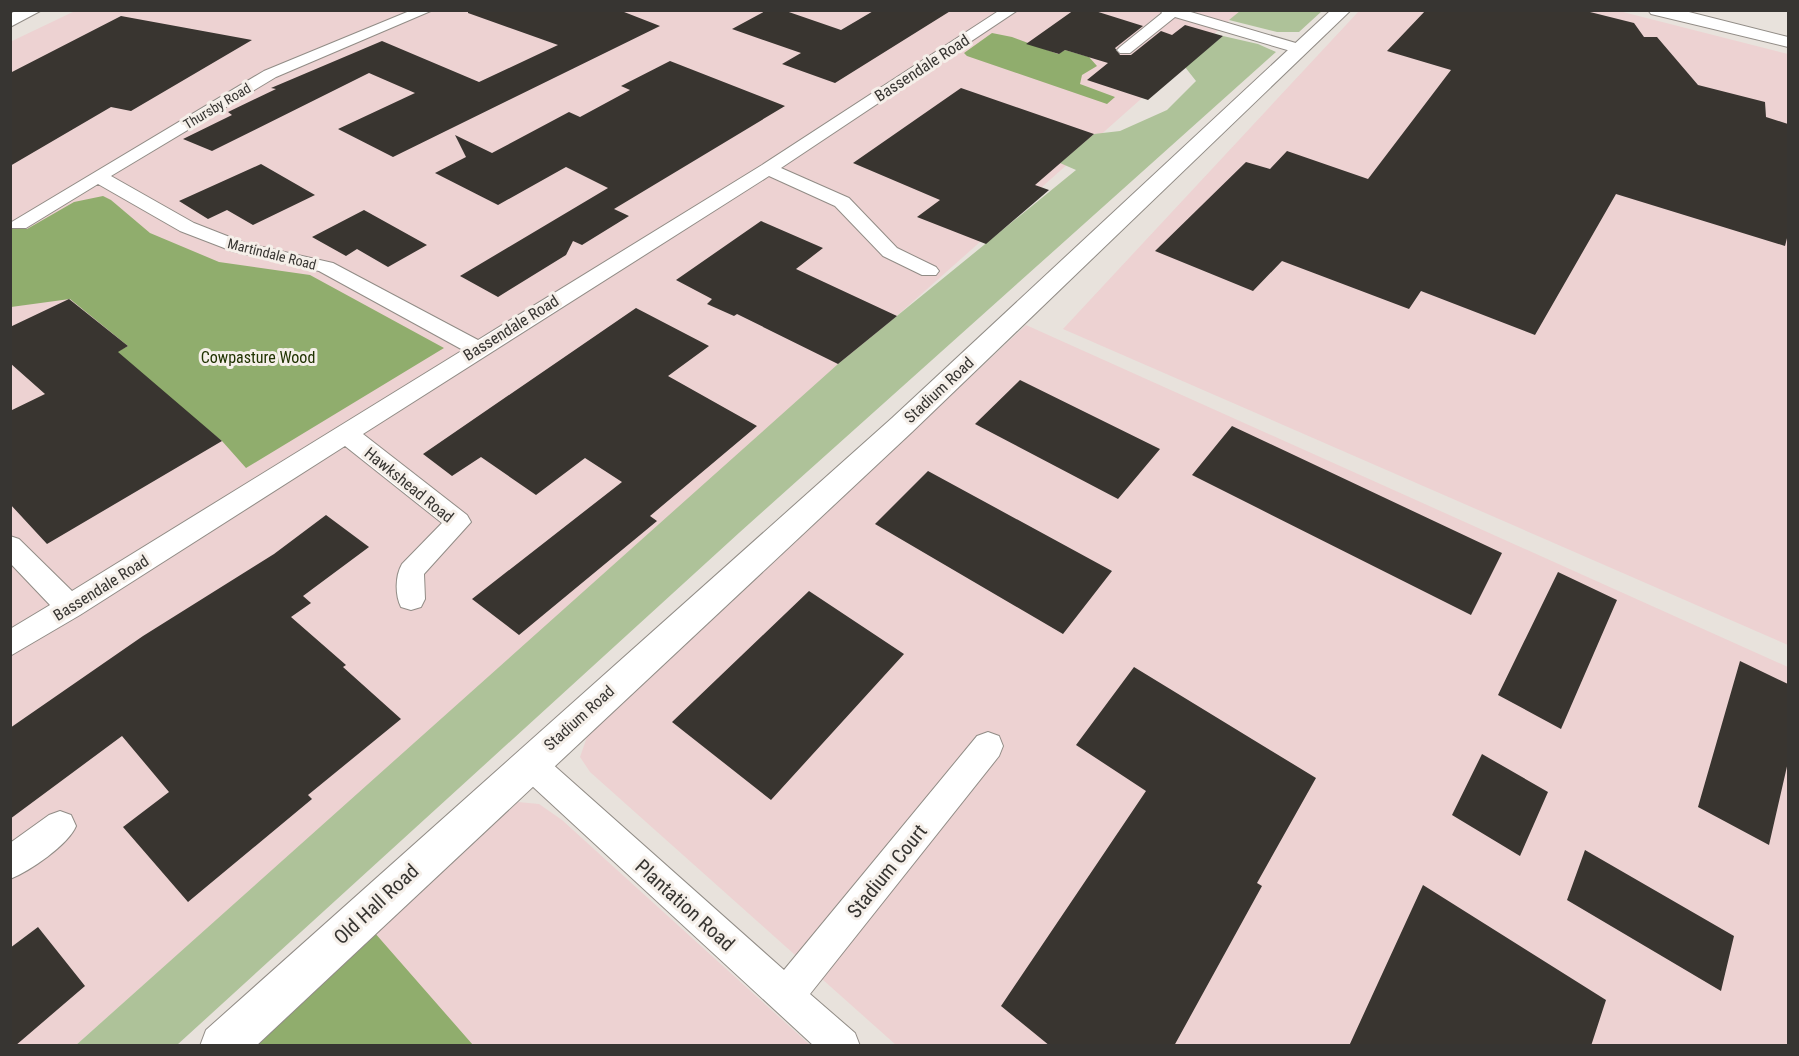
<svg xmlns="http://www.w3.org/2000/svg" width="1799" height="1056" font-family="'Roboto Condensed',sans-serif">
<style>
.industrial{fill:#edd2d2}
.green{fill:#aec299}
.forest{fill:#90ad6d}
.building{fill:#393530}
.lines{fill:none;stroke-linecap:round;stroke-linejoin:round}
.minor-casing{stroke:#918c86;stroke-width:2}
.tertiary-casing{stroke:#918c86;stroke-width:2}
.trunk-casing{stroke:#918c86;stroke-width:2}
.minor{fill:#fff;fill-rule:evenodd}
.tertiary{fill:#fff;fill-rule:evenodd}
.trunk{fill:#fff;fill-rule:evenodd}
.labels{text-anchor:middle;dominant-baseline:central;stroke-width:6;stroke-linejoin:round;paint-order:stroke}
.far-street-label{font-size:14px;fill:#373532;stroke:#f5efe9}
.street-label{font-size:16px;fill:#373532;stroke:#f5efe9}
.park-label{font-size:16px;fill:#203302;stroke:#f5efe9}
.near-street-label{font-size:20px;fill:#373532;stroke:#f5efe9}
</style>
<rect width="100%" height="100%" fill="#e8e2dc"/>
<path class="industrial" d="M 77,10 L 1240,11 L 75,1046 L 11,1045 L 10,42 Z
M 1359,11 L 1619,11 L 1788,54 L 1788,645 L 1063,329 Z
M 1026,325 L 1788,667 L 1788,1045 L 896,1045 L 590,772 L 580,757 L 587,737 Z
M 518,802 L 539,804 L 562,820 L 810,1045 L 253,1046 Z"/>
<path class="green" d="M 1240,11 L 1240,10 L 1322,11 L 1299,32 L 1277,32 L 1229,20 Z
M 1223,36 L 1258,44 L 1276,52 L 740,532 L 177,1045 L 75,1046 L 838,364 L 1076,170 L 1060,163 L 1094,134 L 1120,131 L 1167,110 L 1196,81 L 1185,67 Z"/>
<path class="forest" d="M 992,33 L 1012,37 L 1058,54 L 1065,50 L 1089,57 L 1097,66 L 1082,75 L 1080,84 L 1115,97 L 1107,104 L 967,56 L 964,53 Z
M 103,196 L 111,200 L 150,233 L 219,262 L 310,275 L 444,348 L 246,468 L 222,441 L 113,354 L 128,346 L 70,299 L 11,307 L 10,226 L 27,229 L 74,202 Z
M 374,932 L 473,1045 L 253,1046 Z"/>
<path class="building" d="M 468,10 L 619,10 L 660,26 L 393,157 L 338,129 L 415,93 L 369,73 L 212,151 L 183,139 L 232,115 L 228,112 L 276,89 L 271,88 L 382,41 L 479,82 L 558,45 L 468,13 Z
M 767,10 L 783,10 L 841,30 L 875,10 L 952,10 L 835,83 L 782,64 L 801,53 L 732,29 Z
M 1074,10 L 1092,10 L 1143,26 L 1115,48 L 1120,55 L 1131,55 L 1161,31 L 1172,35 L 1185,25 L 1223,36 L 1148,100 L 1087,80 L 1108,63 L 1065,50 L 1059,54 L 1026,44 Z
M 1426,10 L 1582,10 L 1634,23 L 1644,37 L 1657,37 L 1698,85 L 1765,102 L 1766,117 L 1788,124 L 1788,234 L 1785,246 L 1616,194 L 1535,335 L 1421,291 L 1409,309 L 1282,261 L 1253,291 L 1155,251 L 1246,162 L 1270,169 L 1287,151 L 1368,179 L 1451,70 L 1387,51 Z
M 121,16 L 252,40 L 131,111 L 111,107 L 10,166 L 10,73 Z
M 670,61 L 785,106 L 614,209 L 629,216 L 582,245 L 573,241 L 566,255 L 498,297 L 460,276 L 608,188 L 566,167 L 498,205 L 435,173 L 466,157 L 455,135 L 492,153 L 569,112 L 580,117 L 630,90 L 621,86 Z
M 961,88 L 1094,134 L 1035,185 L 1049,190 L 986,244 L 917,217 L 940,200 L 853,163 Z
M 261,164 L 315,195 L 253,225 L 227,210 L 208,219 L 179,201 Z
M 364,210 L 427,245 L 388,267 L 357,249 L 346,256 L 312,237 Z
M 761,221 L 823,248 L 796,269 L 897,316 L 838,364 L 737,314 L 734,316 L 707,304 L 712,299 L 676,280 Z
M 69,299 L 128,346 L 118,352 L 222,441 L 47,544 L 10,504 L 10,411 L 45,394 L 10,363 L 10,327 Z
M 636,308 L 709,346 L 668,376 L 757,426 L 650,516 L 657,521 L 519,635 L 472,599 L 622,482 L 585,458 L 536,495 L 481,457 L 452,476 L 423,454 Z
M 1020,380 L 1160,449 L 1118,499 L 975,424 Z
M 1232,426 L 1502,553 L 1471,615 L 1192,475 Z
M 928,471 L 1112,571 L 1063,634 L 875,524 Z
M 326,515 L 369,547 L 303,596 L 311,603 L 291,617 L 346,665 L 343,667 L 401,719 L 308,795 L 312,799 L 188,902 L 123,827 L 169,792 L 122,736 L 10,819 L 10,728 L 143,636 L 274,554 Z
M 1558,572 L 1617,600 L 1561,729 L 1498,695 Z
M 809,591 L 904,654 L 771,800 L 672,722 Z
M 1740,661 L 1788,684 L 1788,762 L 1769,845 L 1698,807 Z
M 1134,667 L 1316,778 L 1257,883 L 1262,886 L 1174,1046 L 1050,1046 L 1001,1006 L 1146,791 L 1076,745 Z
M 1482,754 L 1548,792 L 1520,856 L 1452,815 Z
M 1585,850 L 1734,936 L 1721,991 L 1567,900 Z
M 1423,885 L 1606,1000 L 1591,1046 L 1349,1046 Z
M 38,927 L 85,986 L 15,1046 L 10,1046 L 10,948 Z"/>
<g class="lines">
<defs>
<path id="minor" d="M 412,10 L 433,10 L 276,77 L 111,176 L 194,223 L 245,243 L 333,263 L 478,340 L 762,165 L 1000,10 L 1018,10 L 781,168 L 849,198 L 897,248 L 936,267 L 939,271 L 936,275 L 922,275 L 883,256 L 835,206 L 769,176 L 363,434 L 467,515 L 471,522 L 424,574 L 425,599 L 421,607 L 411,610 L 401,607 C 395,595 395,576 402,564 L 442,523 L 345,446 L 80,615 L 10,656 L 10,629 L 50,605 L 10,563 L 10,536 L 19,539 L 72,591 L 463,350 L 319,271 L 232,251 L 180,231 L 98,184 L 26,228 L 12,228 L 10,223 L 264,71 Z
M 1160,10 L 1184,10 L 1306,46 L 1309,49 L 1301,54 L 1175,17 L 1130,53 L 1120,53 L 1117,50 L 1120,47 L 1162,13 Z
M 988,732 L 999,736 L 1003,746 L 999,756 L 810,994 L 855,1033 L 860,1046 L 814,1046 L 518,773 L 514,763 L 518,753 L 529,749 L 540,753 L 784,970 L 977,736 Z
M 60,811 L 71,815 L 76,826 C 68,845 30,871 10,879 L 10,843 L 49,815 Z"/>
<path id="tertiary" d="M 1331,10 L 1351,10 L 912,432 L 256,1046 L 200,1046 L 206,1030 L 892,418 Z
M 1648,10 L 1681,10 L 1788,37 L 1788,47 L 1651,14 Z"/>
<path id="trunk" d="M 17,10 L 42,10 L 10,27 L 10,14 Z"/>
</defs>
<use href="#minor" class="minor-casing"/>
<use href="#tertiary" class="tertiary-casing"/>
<use href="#trunk" class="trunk-casing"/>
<use href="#minor" class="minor"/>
<use href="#tertiary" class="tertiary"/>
<use href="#trunk" class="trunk"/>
</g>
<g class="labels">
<g class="far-street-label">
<text transform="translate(217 106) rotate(-31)">Thursby Road</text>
<text transform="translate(272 254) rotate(14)">Martindale Road</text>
</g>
<g class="street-label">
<text transform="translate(922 68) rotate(-33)">Bassendale Road</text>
<text transform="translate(511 328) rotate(-32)">Bassendale Road</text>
<text transform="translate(939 390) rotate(-43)">Stadium Road</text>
<text transform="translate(409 485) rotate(39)">Hawkshead Road</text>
<text transform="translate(101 588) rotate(-32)">Bassendale Road</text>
<text transform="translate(579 718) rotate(-42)">Stadium Road</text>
</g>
<g class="park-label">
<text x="258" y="357">Cowpasture Wood</text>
</g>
<g class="near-street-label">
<text transform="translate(887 871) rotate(-51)">Stadium Court</text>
<text transform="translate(376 904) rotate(-43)">Old Hall Road</text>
<text transform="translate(685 905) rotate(42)">Plantation Road</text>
</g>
</g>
<rect width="1799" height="1056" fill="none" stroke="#373532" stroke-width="24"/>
</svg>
